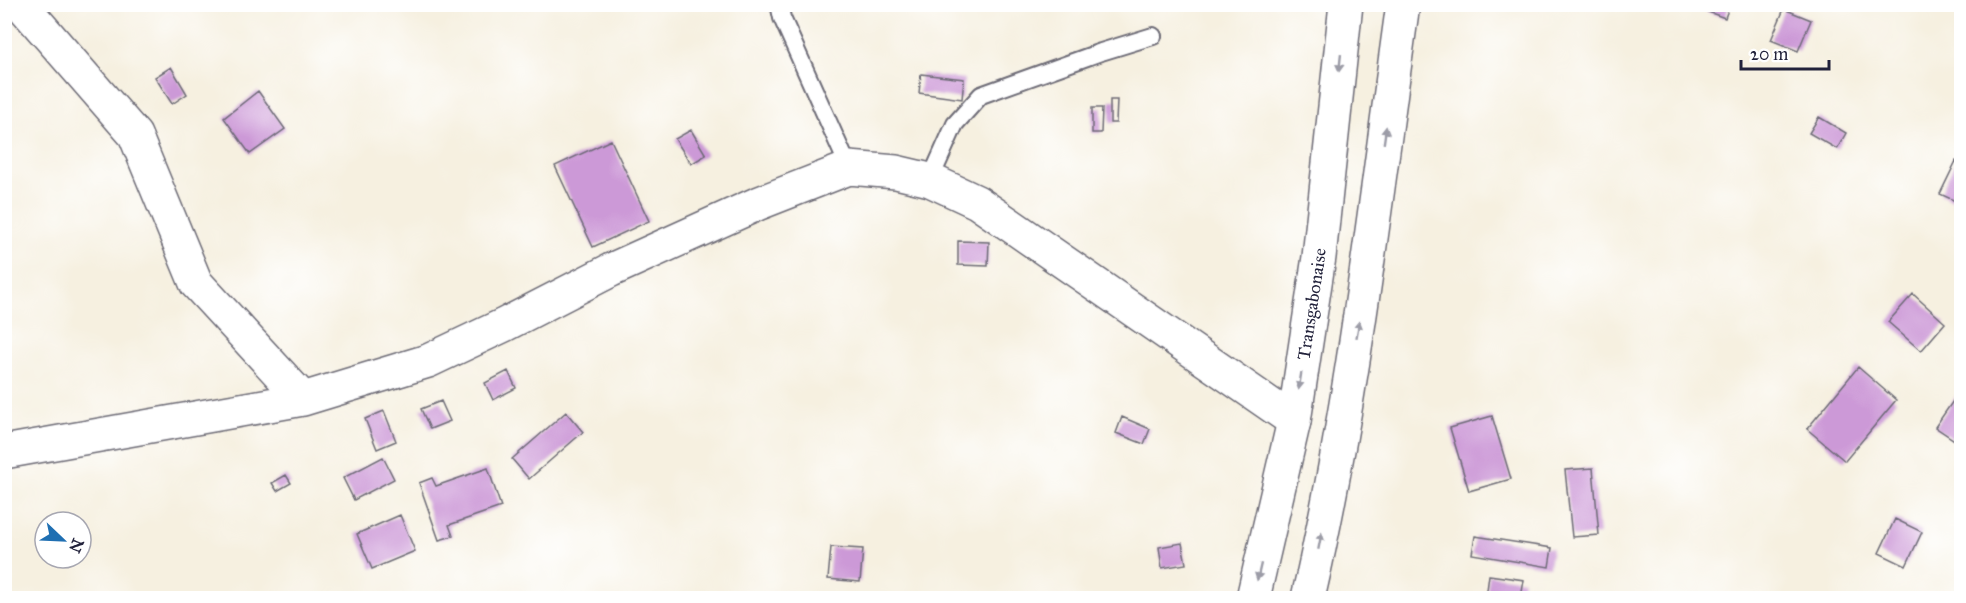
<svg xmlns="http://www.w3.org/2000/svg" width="1966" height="603" font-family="'IM FELL Great Primer',serif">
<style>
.building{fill:#cc99d7}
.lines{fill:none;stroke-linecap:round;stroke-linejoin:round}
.service-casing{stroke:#6c6a75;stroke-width:20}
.minor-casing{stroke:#6c6a75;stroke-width:36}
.trunk-casing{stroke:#6c6a75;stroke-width:36}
.service{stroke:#fff;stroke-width:16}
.minor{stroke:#fff;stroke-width:33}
.trunk{stroke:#fff;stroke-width:33}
.oneway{fill:#9c9ca7}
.labels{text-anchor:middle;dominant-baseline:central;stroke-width:5;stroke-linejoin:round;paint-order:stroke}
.street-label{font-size:18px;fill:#22223b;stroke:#fff}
</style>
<rect width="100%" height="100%" fill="#fff"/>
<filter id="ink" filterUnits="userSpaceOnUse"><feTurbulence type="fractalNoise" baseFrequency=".0167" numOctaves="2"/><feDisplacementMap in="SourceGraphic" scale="12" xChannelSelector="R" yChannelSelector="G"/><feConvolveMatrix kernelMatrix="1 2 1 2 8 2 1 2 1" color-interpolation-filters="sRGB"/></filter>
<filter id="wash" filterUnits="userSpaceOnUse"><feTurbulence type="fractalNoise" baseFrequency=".008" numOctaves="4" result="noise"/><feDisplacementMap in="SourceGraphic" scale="24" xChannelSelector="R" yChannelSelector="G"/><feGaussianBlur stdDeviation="1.35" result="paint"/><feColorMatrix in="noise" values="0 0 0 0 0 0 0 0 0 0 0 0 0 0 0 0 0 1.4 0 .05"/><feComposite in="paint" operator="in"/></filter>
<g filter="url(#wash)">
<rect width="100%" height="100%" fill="#f6f0e0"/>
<g id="blocks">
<path class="building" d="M 1002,4 L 1018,4 L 1018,6 L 1003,8 Z
M 1686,4 L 1730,4 L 1725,18 Z
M 1784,9 L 1811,20 L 1798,51 L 1771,40 Z
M 171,67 L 187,94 L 172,104 L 155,77 Z
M 921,74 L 964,79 L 962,99 L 919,93 Z
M 258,91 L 285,129 L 250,154 L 224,118 Z
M 1110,100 L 1117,100 L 1116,123 L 1110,123 Z
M 1092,108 L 1102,108 L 1101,133 L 1092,133 Z
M 1819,117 L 1846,133 L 1837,149 L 1809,133 Z
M 691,130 L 706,155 L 691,164 L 675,139 Z
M 611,140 L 649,221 L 593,247 L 555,166 Z
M 1956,161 L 1962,164 L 1962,204 L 1940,194 Z
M 958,241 L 989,242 L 988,266 L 958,265 Z
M 1913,294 L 1945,323 L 1921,351 L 1888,322 Z
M 1858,367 L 1896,400 L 1845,461 L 1807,429 Z
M 508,371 L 516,388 L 493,400 L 485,383 Z
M 1962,388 L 1962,445 L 1935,427 Z
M 441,401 L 450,421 L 430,429 L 421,409 Z
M 384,411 L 396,441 L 377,449 L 365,419 Z
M 566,412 L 583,432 L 529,479 L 512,459 Z
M 1492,416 L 1511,479 L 1469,491 L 1450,428 Z
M 1122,417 L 1150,429 L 1144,444 L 1116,433 Z
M 383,457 L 394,479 L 354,500 L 343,478 Z
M 488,468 L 501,507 L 449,525 L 453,536 L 439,540 L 419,483 L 432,478 L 436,486 Z
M 1593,468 L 1599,535 L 1572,537 L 1565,470 Z
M 286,475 L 291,483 L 277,491 L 272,483 Z
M 400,515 L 415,551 L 372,569 L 357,534 Z
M 1895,519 L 1922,532 L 1906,566 L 1879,553 Z
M 1475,536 L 1552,548 L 1549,567 L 1472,554 Z
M 1182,543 L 1186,564 L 1162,568 L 1159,547 Z
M 831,547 L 863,549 L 860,582 L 828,579 Z
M 1489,575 L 1524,580 L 1521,598 L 1486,598 Z"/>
</g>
</g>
<g filter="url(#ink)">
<use href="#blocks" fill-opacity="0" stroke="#6c6a75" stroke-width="1.5"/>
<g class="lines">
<defs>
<path id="service" d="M 779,4 L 782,18 L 849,168
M 930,180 L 955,124 L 981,95 L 1101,52 L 1153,36"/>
<path id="minor" d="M 21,4 L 135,135 L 196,283 L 303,399 L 428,361 L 504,325 L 611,270 L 757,204 L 849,168 L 896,172 L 930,180 L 977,202 L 1294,421
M 4,452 L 303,399"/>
<g id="trunk">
<path id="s1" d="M 1253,598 L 1294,421 L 1319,257 L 1346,4"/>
<path d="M 1308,598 C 1353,403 1375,203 1403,4"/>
</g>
</defs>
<use href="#service" class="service-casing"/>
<use href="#minor" class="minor-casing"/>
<use href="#trunk" class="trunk-casing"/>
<use href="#service" class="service"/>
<use href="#minor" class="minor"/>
<use href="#trunk" class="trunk"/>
</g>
<defs><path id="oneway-solid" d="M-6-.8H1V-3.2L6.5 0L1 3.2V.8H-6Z" transform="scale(1.5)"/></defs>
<g class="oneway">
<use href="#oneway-solid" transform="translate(1340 63) rotate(96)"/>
<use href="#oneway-solid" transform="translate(1385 135) rotate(-82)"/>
<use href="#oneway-solid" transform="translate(1358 329) rotate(-80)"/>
<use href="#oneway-solid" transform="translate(1300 381) rotate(99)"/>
<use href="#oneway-solid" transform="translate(1320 541) rotate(-79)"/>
<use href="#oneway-solid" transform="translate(1259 572) rotate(103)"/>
</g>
</g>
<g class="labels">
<g class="street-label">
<text stroke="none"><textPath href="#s1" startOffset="300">Transgabonaise</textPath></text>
</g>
</g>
<rect width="1966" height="603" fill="none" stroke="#fff" stroke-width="24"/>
<g transform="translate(63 540) rotate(113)"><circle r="28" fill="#ffffff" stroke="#a7a7b1" stroke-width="1.5"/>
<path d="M0-4.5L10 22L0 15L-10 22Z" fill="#1f6fb2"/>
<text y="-9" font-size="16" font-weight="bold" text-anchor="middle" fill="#22223b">N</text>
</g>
<path d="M1741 60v9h88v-9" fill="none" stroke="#22223b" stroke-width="3"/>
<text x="1750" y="60" font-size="18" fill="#22223b" stroke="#ffffff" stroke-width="4.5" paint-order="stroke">20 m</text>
</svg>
